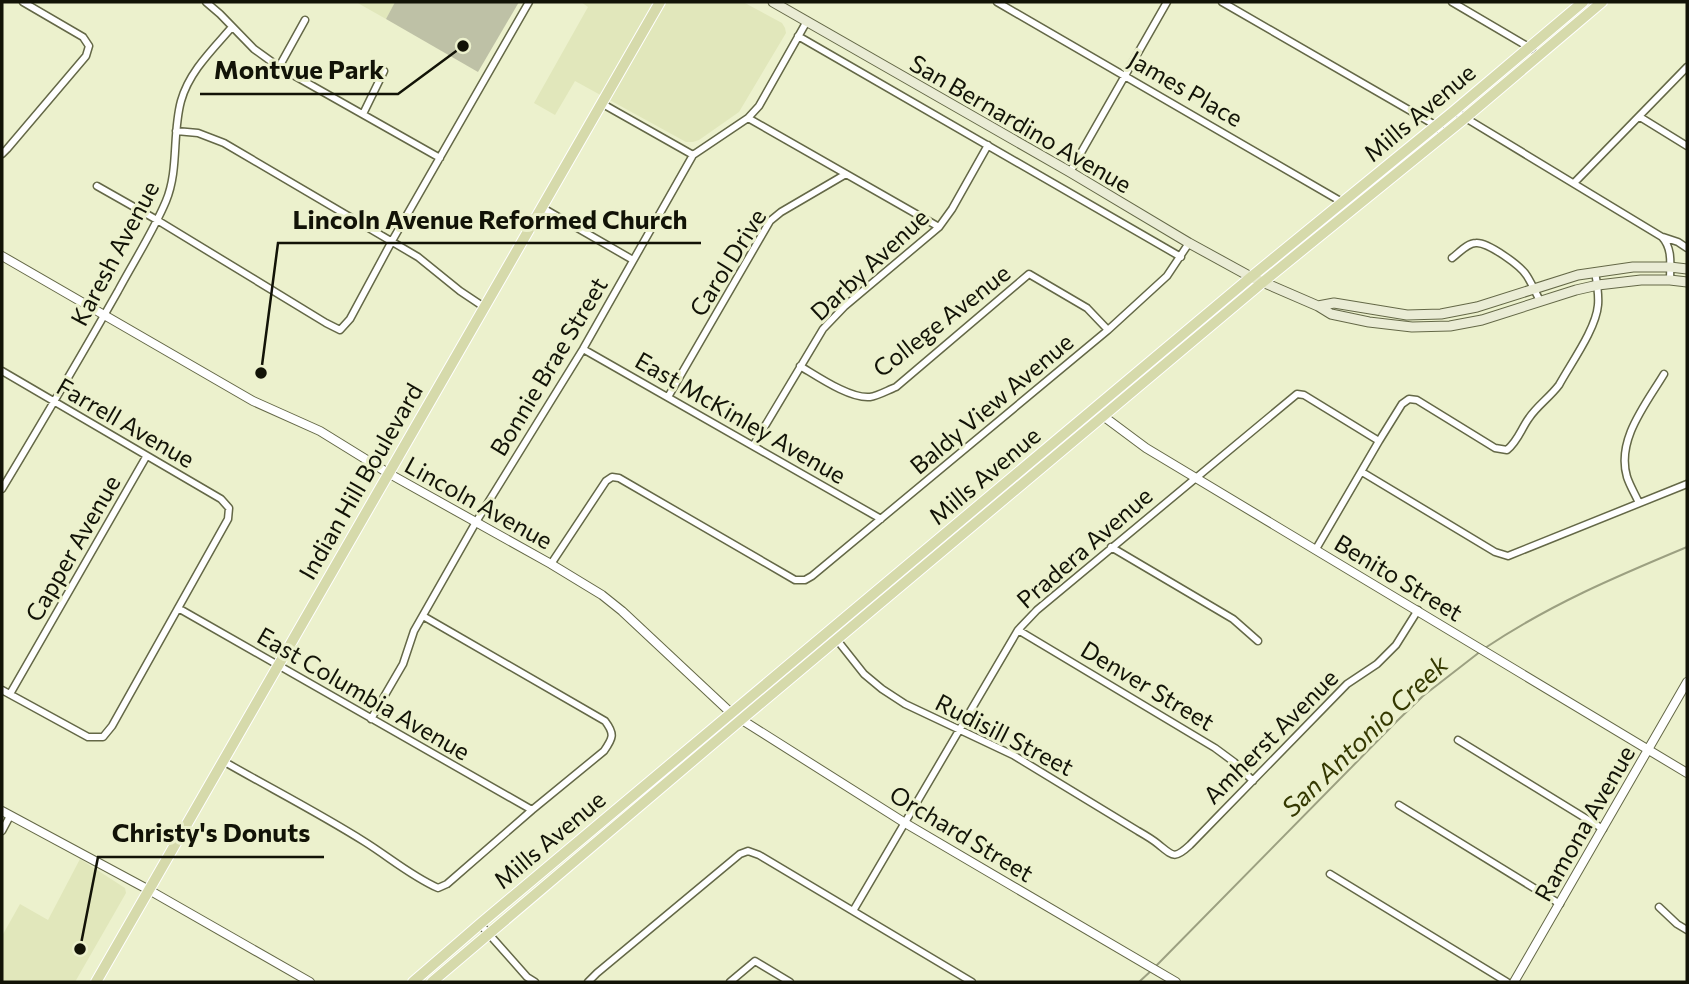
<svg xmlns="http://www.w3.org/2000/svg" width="1689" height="984" font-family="Commissioner,sans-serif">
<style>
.built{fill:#e1e7bb}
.green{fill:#bec1a6}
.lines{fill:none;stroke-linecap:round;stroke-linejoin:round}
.stream{stroke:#9ca081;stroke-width:2}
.minor-casing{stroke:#646847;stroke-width:9}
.tertiary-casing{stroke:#646847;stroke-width:10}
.secondary-casing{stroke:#646847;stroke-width:11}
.primary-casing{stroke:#fff;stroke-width:12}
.minor{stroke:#fff;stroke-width:6}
.tertiary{stroke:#fff;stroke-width:8}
.secondary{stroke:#eaecd5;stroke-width:9}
.primary{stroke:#d6daab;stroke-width:10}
.labels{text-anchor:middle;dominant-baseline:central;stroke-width:6;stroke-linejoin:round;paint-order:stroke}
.street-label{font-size:24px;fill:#121307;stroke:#ecf1cd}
.water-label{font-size:26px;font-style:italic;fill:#343800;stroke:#ecf1cd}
.leader{fill:none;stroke:#121307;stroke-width:2.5}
.callout-dot{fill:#121307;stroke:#ecf1cd;stroke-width:2.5}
.callout-label{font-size:26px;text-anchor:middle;font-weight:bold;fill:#121307;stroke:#ecf1cd;stroke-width:6;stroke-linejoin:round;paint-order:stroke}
</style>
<rect width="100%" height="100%" fill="#ecf1cd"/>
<path class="built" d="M 356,2 L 395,2 L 386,19 Z
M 581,2 L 743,2 L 782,23 L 785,28 L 786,33 L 739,112 L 699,140 L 693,142 L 686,142 L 575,81 L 555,115 L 534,103 L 588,7 Z
M 80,859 L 125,888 L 126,893 L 75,982 L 2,982 L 2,936 L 20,904 L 48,920 Z"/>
<path class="green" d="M 395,2 L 519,2 L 478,72 L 386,19 Z"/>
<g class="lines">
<path class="stream" d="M 1485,648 C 1551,604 1615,577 1687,547
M 1156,966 L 1397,721 L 1423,696 L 1481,651
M 1139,982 L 1152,970"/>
<defs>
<path id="minor" d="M 206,2 L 220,14 L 254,49 L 279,67 L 440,158
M 997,2 L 1354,209
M 1222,2 L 1435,125 L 1445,134
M 1452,2 L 1532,49
M 798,36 L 1181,257
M 279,67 L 305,20
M 601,103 L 693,155
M 1454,111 L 1662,237 C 1673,249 1670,265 1670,280
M 363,114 L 384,71
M 1640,117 L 1687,146
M 748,118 L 939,227
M 176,131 L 198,133 L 224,143 L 418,257 L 460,291 L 484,307
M 2,154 L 7,149 L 86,56 L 89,46 L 83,37 L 23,2
M 1070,172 L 1167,2
M 1574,183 L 1687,67
M 97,186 L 157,220 L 326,323 L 340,330 L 350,319 L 392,241 L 529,2
M 541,207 L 633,260
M 1663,237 L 1678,242 L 1687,248
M 1452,258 C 1459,253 1467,243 1476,243 C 1488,242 1521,266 1527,276 C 1532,284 1536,293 1540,301
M 583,349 L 881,519
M 800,366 C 817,376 850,399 870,397 C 878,396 888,390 896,387 L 1029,274 L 1087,308 L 1108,330
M 2,371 L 221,499 L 229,508 L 228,519 L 112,726 L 103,737 L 88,737 L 2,690
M 668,397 L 770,221 L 781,212 L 846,174
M 753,446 L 823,329 L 845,306 L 939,227 L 952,209 L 988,145
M 1362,472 L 1495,552 L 1508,556 L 1687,484
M 2,489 C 41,424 80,358 118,291 C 134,261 153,232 166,201 C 179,170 172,134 181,101 C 189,72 212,50 232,27
M 1639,503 C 1635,494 1630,486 1627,477 C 1616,440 1646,404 1664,374
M 1111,547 L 1233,619 L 1258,641
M 1316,549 L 1379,441 L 1402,404 L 1409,399 L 1417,400 L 1495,448 L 1507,450 C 1518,441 1521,429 1529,418 C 1537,406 1550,397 1559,385 C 1571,363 1596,329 1598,305 C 1599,294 1597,283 1595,272
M 551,564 L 606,481 L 612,477 L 619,478 L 795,580 L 805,580 L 812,576 L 1108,330 L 1167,276 L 1189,243
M 178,608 L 532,810
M 1018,630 L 1215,748 L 1234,762 L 1253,781
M 830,631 L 864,674 L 882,689 L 905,704 L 1013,755 L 1138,831 C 1145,835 1152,839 1158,844 C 1173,856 1174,860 1190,845 L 1347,684 L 1377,664 L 1396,645 L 1418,610
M 10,694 L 146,457
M 371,719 L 403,664 L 414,631 L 476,522 L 583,349 L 693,155 L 748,118 L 759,106 L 807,21
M 1458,740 L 1603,829
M 223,761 C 270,788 319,813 365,842 C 389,857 411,876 438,888 L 447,884 L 532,810 L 604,751 C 613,738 615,734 605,721 L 423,616
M 1399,805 L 1560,904
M 2,831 L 10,816
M 1330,874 L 1507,982
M 1659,907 L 1677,924 L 1687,930
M 853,911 L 1018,630 L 1037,610 L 1297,394 L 1304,395 L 1379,441
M 480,924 L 527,977 L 535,982
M 588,982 L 597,973 L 740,854 L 748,851 L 759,855 L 972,982
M 730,982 L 755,961 L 790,982"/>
<path id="tertiary" d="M 2,256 L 253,401 L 320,431 L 388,473 L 551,564 L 602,595 L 622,611 L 731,713 L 905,823 L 1176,982
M 1099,413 L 1146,448 L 1687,773
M 2,811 L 149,890 L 310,982
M 1514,982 L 1687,682"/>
<path id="secondary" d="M 773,2 L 1070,172 L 1189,243 L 1251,277 L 1318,306 L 1331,314 L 1369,322 L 1412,327 L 1450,326 L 1482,320 L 1576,290 L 1598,285 L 1641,280 L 1670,280 L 1687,282
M 1318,306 L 1334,303 L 1407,315 L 1441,314 L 1477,307 L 1578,275 L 1633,267 L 1670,267 L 1687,269"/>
<path id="primary" d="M 96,982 L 660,2
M 413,982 L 480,924 L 1251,277 L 1454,111 L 1583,2
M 432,982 L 742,719 L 1263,282 L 1465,118 L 1602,2"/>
</defs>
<use href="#minor" class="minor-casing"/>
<use href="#tertiary" class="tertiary-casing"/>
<use href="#secondary" class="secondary-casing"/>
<use href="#primary" class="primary-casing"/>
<use href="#minor" class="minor"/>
<use href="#tertiary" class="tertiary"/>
<use href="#secondary" class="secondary"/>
<use href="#primary" class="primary"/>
</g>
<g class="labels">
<g class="street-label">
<text transform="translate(1186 88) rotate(30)">James Place</text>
<text transform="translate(1419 112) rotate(-40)">Mills Avenue</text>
<text transform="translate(1021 123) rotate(30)">San Bernardino Avenue</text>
<text transform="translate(114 253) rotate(-62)">Karesh Avenue</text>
<text transform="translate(727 262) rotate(-58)">Carol Drive</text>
<text transform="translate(869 264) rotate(-43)">Darby Avenue</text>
<text transform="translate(941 320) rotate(-38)">College Avenue</text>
<text transform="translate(548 366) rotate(-59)">Bonnie Brae Street</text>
<text transform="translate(991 403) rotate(-40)">Baldy View Avenue</text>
<text transform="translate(741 417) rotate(30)">East McKinley Avenue</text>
<text transform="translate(126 422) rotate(30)">Farrell Avenue</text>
<text transform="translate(984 475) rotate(-40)">Mills Avenue</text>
<text transform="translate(360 481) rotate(-60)">Indian Hill Boulevard</text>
<text transform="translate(479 502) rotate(29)">Lincoln Avenue</text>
<text transform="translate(1084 547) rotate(-41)">Pradera Avenue</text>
<text transform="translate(72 548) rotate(-60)">Capper Avenue</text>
<text transform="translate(1399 577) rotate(31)">Benito Street</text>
<text transform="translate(1148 685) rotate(31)">Denver Street</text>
<text transform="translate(364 693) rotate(30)">East Columbia Avenue</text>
<text transform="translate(1005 734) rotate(27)">Rudisill Street</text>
<text transform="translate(1270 736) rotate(-45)">Amherst Avenue</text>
<text transform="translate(1584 823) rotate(-60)">Ramona Avenue</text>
<text transform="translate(962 833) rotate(31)">Orchard Street</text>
<text transform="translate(549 839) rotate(-40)">Mills Avenue</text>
</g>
<g class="water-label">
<text transform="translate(1364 735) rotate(-44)">San Antonio Creek</text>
</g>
</g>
<path class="leader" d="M463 46L398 94H200M261 373L278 243H701M80 949L98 857H324"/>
<g class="callout-dot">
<circle cx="463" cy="46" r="7"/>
<circle cx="261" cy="373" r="7"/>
<circle cx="80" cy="949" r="7"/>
</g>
<g class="callout-label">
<text x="299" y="79">Montvue Park</text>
<text x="490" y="229">Lincoln Avenue Reformed Church</text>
<text x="211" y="842">Christy's Donuts</text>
</g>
<rect width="1689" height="984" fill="none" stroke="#121307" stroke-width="7"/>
</svg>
